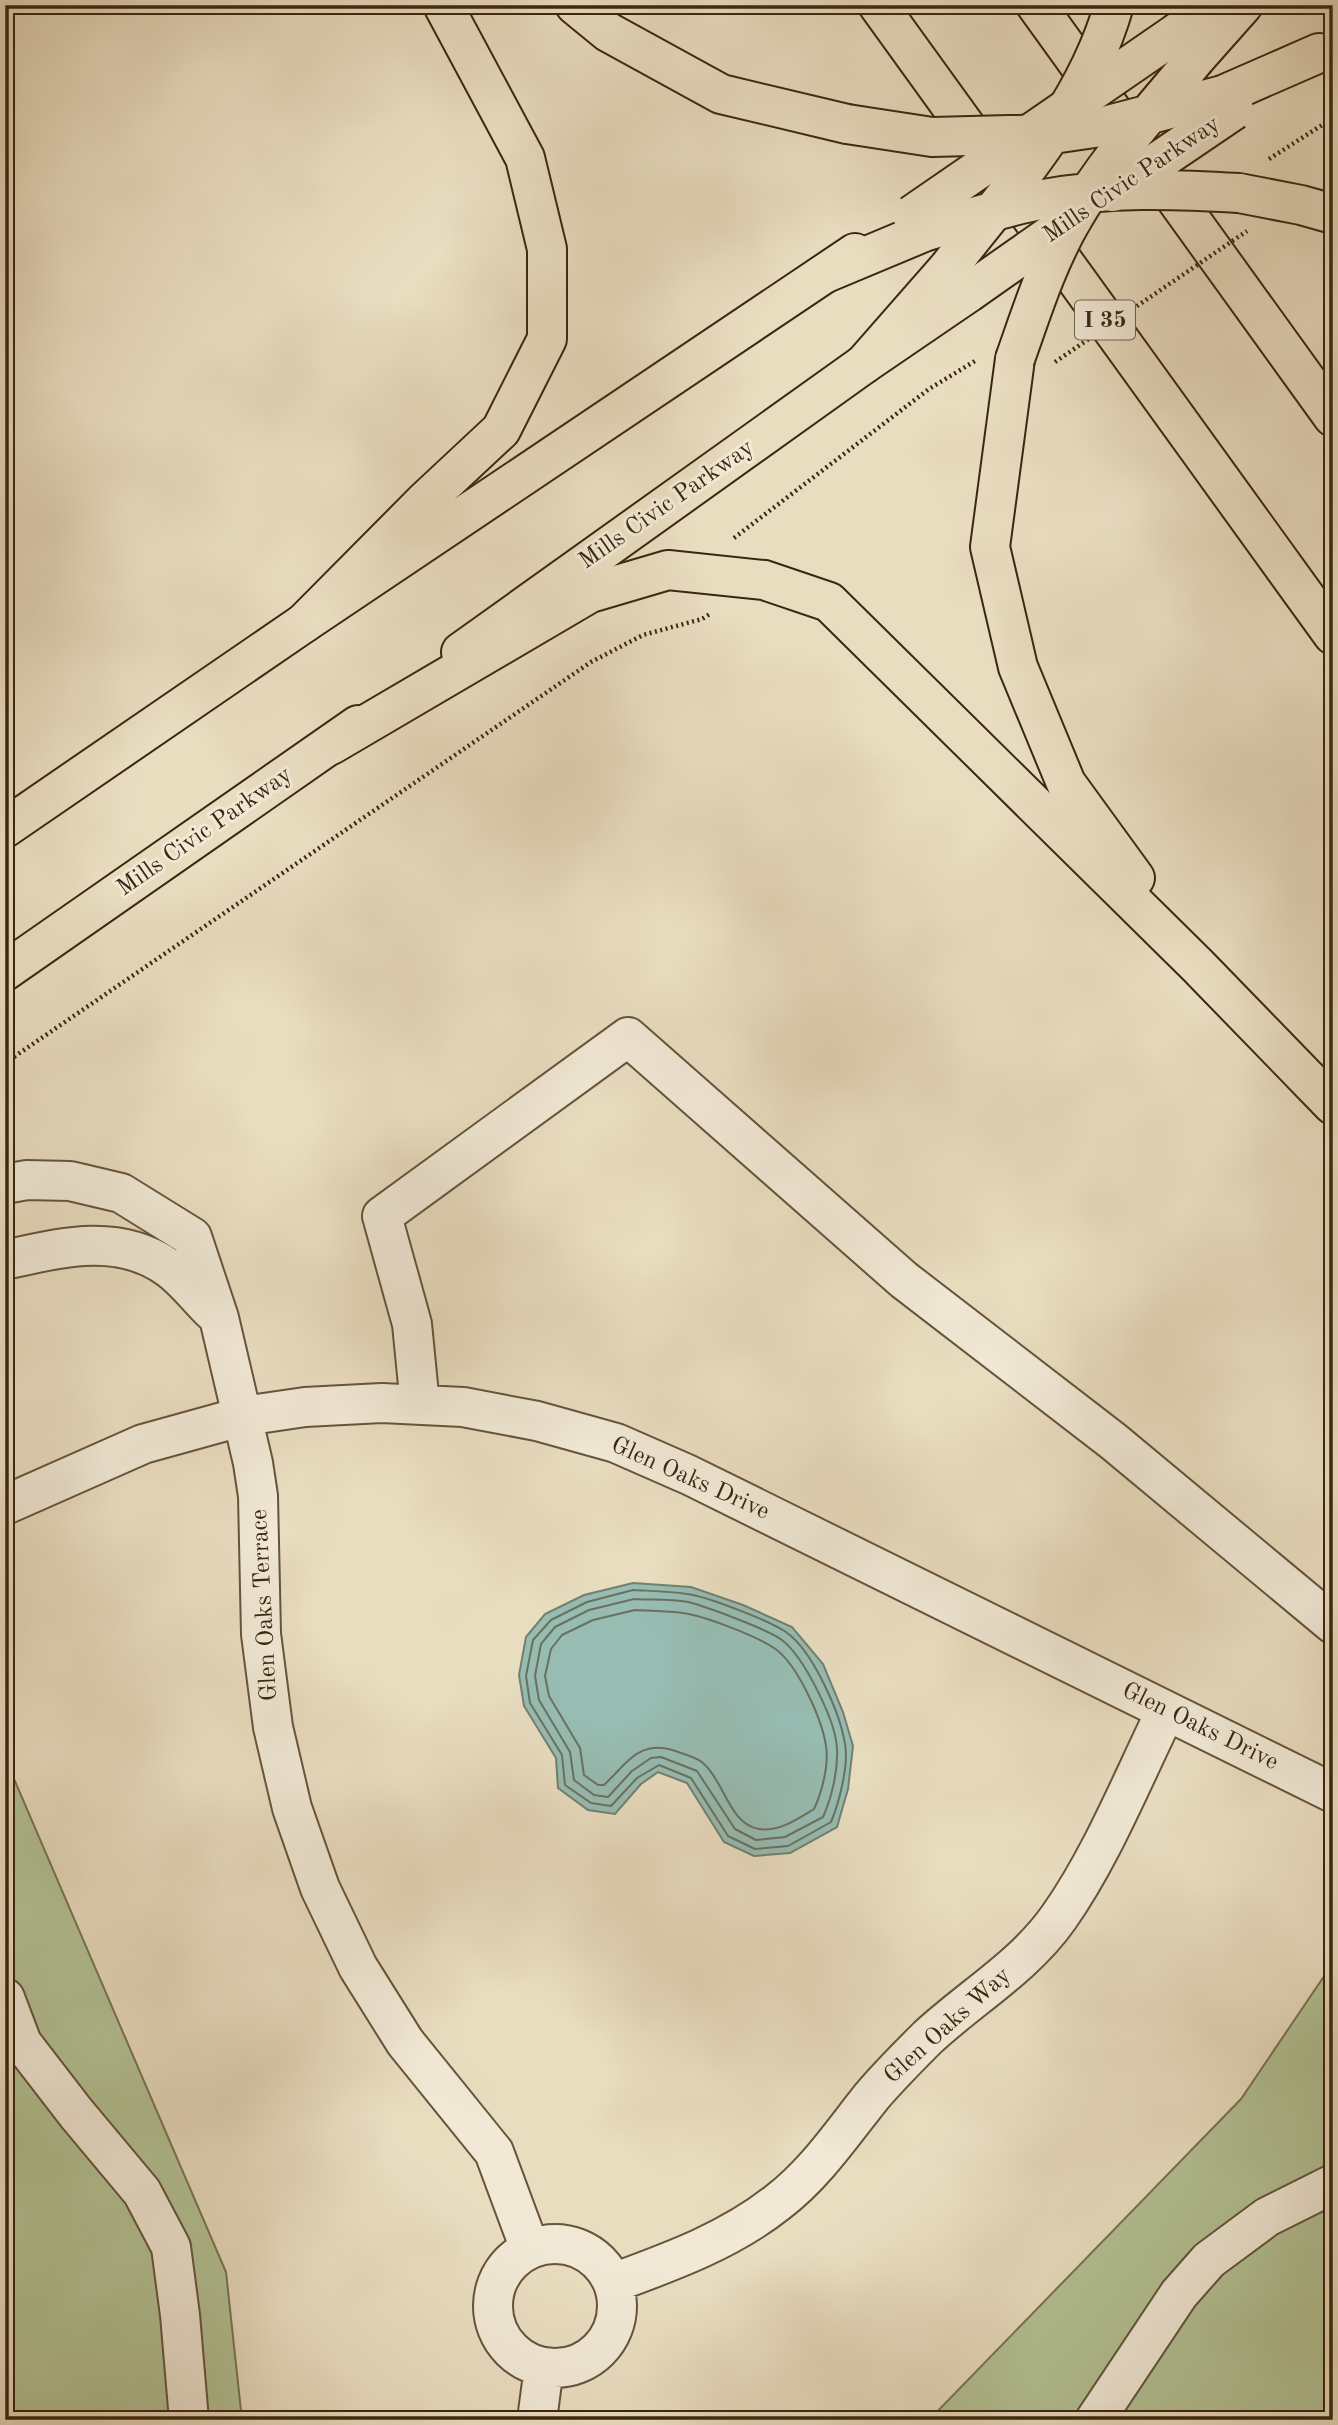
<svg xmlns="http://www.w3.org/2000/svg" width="1338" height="2425" font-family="'Old Standard TT',serif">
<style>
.green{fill:#b3c295;stroke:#777452;stroke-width:2}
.water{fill:#97bcb2;stroke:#728071;stroke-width:2}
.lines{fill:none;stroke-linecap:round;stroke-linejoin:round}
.shore{stroke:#697160;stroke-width:2}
.minor-casing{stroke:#66543b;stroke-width:42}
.major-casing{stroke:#3b260f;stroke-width:42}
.highway-casing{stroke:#3b260f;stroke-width:42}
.path{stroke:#3b260f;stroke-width:4.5;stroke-dasharray:2 3.5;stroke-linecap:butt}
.minor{stroke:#f1e9d6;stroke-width:38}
.major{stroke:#e9ddc0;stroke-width:38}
.highway{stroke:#e9ddc0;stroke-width:38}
.major-bridge-casing{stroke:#3b260f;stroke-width:42;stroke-linecap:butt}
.highway-bridge-casing{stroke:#3b260f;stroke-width:42;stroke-linecap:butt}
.path-bridge{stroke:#3b260f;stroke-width:4.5;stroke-dasharray:2 3.5;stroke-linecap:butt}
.major-bridge{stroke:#e9ddc0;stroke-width:38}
.highway-bridge{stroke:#e9ddc0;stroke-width:38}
.labels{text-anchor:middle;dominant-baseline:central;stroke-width:6;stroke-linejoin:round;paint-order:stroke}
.shield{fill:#f1e9d6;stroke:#72604b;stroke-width:2}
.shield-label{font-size:23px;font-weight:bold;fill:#3b260f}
.street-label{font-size:24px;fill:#3b260f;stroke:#f1e9d6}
</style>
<rect width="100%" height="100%" fill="#e9ddc0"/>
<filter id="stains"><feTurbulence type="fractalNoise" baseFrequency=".00286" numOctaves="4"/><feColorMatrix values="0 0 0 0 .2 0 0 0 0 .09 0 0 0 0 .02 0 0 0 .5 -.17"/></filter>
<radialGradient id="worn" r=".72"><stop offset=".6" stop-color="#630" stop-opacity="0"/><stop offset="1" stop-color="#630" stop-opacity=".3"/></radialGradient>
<path class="green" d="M 5,1758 L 226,2272 L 242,2420 L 5,2420 Z
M 1333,1963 L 1333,2420 L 929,2420 L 1241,2099 Z"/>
<path class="water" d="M 633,1583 L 691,1587 L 743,1605 L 792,1627 L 823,1664 L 843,1712 L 853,1746 L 848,1789 L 837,1827 L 790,1853 L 754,1856 L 724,1842 L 687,1783 L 658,1772 L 641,1784 L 615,1814 L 588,1810 L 558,1788 L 556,1758 L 524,1706 L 519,1675 L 526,1637 L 545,1614 L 584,1595 Z"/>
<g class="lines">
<path class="shore" d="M 633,1590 C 651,1591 669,1591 687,1594 C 706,1596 770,1621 786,1632 C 813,1651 840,1713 845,1744 C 849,1765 839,1803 831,1822 L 788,1846 L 755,1849 L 728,1836 L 691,1778 L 659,1765 L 637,1778 L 611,1806 L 591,1803 L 565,1785 L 562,1755 L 530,1703 L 526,1676 L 533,1640 L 551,1620 L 587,1602 Z
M 634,1599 C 651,1600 671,1599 688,1602 C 705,1606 769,1630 782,1640 C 804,1657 836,1721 837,1749 C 838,1770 832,1797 823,1817 L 785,1837 L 756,1840 L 735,1829 L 697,1771 L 661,1757 L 651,1758 L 632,1771 L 608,1797 L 594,1795 L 574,1780 L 570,1752 L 539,1700 L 535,1676 L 541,1644 L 555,1627 L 589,1610 Z
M 635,1610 C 651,1611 668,1611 683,1613 C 705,1616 756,1636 774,1648 C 797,1663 822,1719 826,1746 C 829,1765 822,1792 814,1809 C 798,1819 779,1832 759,1829 C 730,1825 724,1782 705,1765 C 699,1758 689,1756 681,1753 C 641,1737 630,1760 604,1785 L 598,1785 L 584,1775 L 580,1748 L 549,1696 L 545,1676 L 551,1649 L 562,1635 L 593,1620 Z"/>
<defs>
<path id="minor" d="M 5,1184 L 27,1180 L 70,1181 L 121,1193 L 192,1237 L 219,1318 L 253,1463 L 258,1496 L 261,1634 L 273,1727 L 292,1808 L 320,1888 L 358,1967 L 405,2042 L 494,2152 L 530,2249
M 5,1260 C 59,1248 117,1232 167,1267 C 184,1278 198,1298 213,1312
M 420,1405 L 412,1324 L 382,1216 L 628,1037 L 904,1280 L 1113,1441 L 1333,1624
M 5,1505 L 143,1444 L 244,1416 L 305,1407 L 382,1403 L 463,1407 L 537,1421 L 616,1443 L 689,1475 L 1333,1793
M 5,1998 L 22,2043 L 76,2113 L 142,2192 L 171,2247 L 180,2315 L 189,2420
M493 2306a62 62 0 1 1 124 0a62 62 0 1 1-124 0Z
M 613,2283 C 670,2262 729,2241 778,2202 C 816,2173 843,2132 872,2096 C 889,2076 909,2056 927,2038 C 971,1997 1024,1967 1059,1917 C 1102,1856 1133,1778 1166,1711
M 537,2420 L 544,2367
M 1095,2420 L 1179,2294 L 1209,2260 L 1267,2217 L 1333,2184"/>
<path id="major" d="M 1178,32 L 1218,5
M 461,652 L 864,364 L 968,293
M 5,828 L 304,623 L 855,253
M 5,971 L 358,725"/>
<path id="highway" d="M 575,5 L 608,32 L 721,94 L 847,124
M 878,5 L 1333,635
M 1036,5 L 1333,417
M 1196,58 L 1243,5
M 1223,95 L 1319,53
M 1239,193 L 1301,205 L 1333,214
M 826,273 L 924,232
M 1015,359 L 990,547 L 1018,667 L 1066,783 L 1135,878
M 864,364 L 949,267
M 304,623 L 425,501 L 501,430 L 547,339 L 547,249 L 525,158 L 443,5
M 331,745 L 590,593 L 668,570 L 764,580 L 829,602 L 1197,965 L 1333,1105"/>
</defs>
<use href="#minor" class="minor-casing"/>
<use href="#major" class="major-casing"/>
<use href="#highway" class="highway-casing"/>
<path class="path" d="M 1269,159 L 1333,118
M 734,538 L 929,389 L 975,361
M 5,1063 L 591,662 L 643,635 L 702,619 L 710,614"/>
<use href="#minor" class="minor"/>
<use href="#major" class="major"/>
<use href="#highway" class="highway"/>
<defs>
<path id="major-bridge" d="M 1113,192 L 1234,110
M 912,215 L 1178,32
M 968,293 L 1072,220"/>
<path id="highway-bridge" d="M 847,124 L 932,137 L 1053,134 L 1101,127 L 1223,95
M 924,232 C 964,220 1003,207 1044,199 C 1109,187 1174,189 1239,193
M 949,267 C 1013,185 1085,107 1114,5
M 1015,359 C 1032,311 1047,263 1072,220 C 1106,161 1153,110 1196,58"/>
</defs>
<use href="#major-bridge" class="major-bridge-casing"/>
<use href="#highway-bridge" class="highway-bridge-casing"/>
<path class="path-bridge" d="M 1055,362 L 1247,231"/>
<use href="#major-bridge" class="major-bridge"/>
<use href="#highway-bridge" class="highway-bridge"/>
</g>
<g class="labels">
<rect class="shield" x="1075" y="300.5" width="60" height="39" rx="5"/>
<g class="shield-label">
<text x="1105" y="320">I 35</text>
</g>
<g class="street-label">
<text transform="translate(1132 180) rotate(-34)">Mills Civic Parkway</text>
<text transform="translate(667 505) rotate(-35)">Mills Civic Parkway</text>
<text transform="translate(205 832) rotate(-35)">Mills Civic Parkway</text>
<text transform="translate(690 1479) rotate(24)">Glen Oaks Drive</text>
<text transform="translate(265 1605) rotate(-93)">Glen Oaks Terrace</text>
<text transform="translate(1200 1727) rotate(26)">Glen Oaks Drive</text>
<text transform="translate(948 2026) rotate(-42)">Glen Oaks Way</text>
</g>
</g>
<rect width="1338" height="2425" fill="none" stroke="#e9ddc0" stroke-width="28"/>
<rect x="7" y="7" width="1324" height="2411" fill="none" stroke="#3b260f" stroke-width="3.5"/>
<rect x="14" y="14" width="1310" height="2397" fill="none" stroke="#3b260f" stroke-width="2"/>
<rect width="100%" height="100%" filter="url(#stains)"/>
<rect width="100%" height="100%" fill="url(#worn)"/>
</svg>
